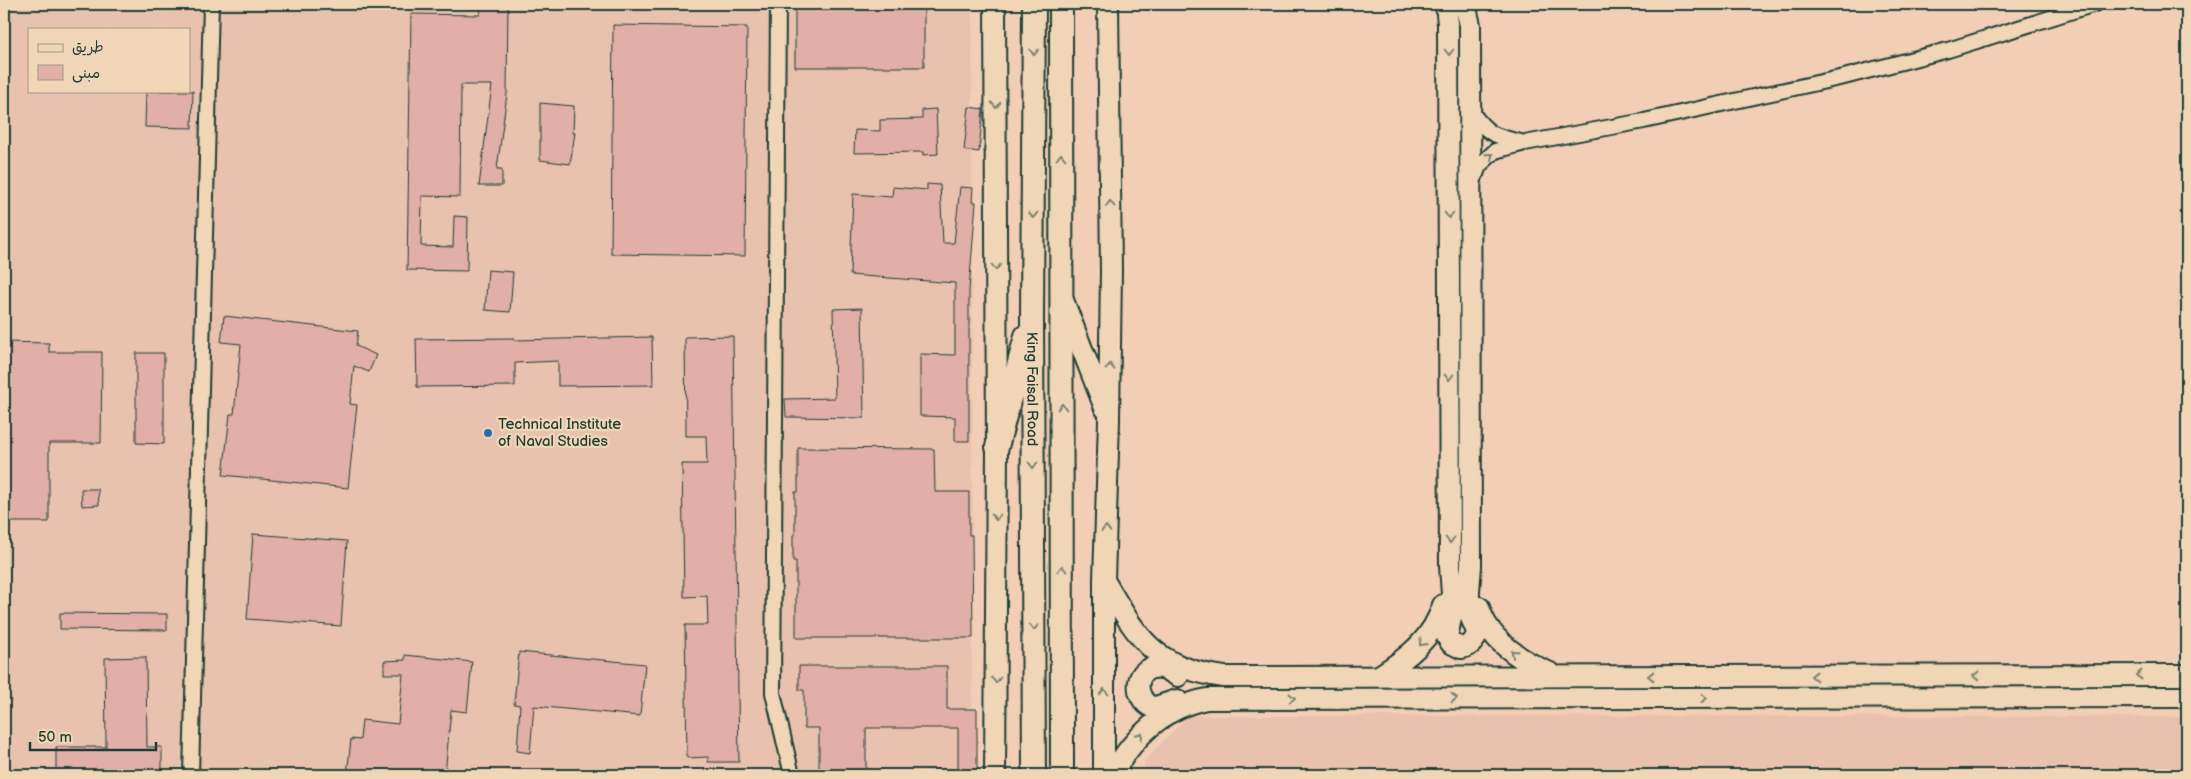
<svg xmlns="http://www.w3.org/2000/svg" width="2191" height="779" font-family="'Balsamiq Sans','Playpen Sans Arabic',sans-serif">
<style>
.built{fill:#e9c1af;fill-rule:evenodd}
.building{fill:#e1aea8;stroke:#1f3d34}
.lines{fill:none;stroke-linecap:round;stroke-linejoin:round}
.minor-casing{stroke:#1f3d34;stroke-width:18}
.secondary-casing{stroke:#1f3d34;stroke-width:24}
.trunk-casing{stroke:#1f3d34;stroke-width:26}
.minor{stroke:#f0d6b7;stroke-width:14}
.secondary{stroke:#f0d6b7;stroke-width:20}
.trunk{stroke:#f0d6b7;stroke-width:22}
.oneway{stroke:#7d826f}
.poi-dot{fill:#1f6fb2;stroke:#f0d6b7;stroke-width:2}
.labels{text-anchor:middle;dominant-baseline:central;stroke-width:4.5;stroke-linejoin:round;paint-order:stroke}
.street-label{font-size:15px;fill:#1f3d34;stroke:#f0d6b7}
.poi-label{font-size:15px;fill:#1f3d34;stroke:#f0d6b7;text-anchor:start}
</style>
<rect width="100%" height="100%" fill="#f2ceb6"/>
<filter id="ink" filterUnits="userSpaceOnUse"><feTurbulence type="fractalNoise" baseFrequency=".02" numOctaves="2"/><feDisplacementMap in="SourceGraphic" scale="10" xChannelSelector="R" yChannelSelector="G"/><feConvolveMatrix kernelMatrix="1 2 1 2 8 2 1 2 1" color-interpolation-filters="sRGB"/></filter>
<g filter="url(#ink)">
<path class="built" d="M 4,4 L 972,4 L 972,775 L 4,775 ZM 29,29 L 189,29 L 189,91 L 29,91 Z
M 1187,716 L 2187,717 L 2187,775 L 1144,775 L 1144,762 Z"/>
<path class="building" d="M 481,4 L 508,4 L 507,94 L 497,169 L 502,169 L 502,186 L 479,186 L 492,85 L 461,85 L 460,197 L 422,196 L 421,246 L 453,247 L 454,216 L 468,217 L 467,271 L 407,270 L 411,14 L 480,15 Z
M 795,4 L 924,4 L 924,67 L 795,67 Z
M 613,25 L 747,27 L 745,256 L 611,254 Z
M 146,91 L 193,91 L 192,128 L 145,127 Z
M 540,103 L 574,106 L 573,133 L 575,133 L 570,164 L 540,160 Z
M 969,107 L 983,109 L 979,152 L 964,150 Z
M 936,109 L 938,154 L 923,155 L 923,152 L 854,153 L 855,130 L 880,131 L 880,120 L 922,119 L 922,110 Z
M 927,184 L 940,185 L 943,243 L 954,243 L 960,187 L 973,188 L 972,202 L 976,202 L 969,290 L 969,441 L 955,441 L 955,417 L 920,416 L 920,354 L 955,355 L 955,283 L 850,275 L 853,194 L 892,197 L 893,187 L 927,190 Z
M 488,270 L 513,272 L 510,312 L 485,310 Z
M 862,308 L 864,418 L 786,417 L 785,399 L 835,398 L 833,309 Z
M 224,316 L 358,331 L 356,346 L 376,355 L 369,372 L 354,366 L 350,404 L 357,405 L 348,488 L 223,475 L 230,414 L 234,414 L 241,344 L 221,342 Z
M 733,336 L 739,762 L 708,762 L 708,757 L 687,758 L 685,625 L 708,625 L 707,596 L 684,597 L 682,464 L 707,464 L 706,436 L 686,436 L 685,337 Z
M 652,337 L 653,385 L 558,386 L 558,361 L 515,363 L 515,386 L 417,387 L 416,339 L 514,338 L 514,340 Z
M 4,342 L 49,343 L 49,352 L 102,352 L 101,443 L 49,443 L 49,522 L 4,522 Z
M 136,353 L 164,353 L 164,444 L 136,443 Z
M 798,448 L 934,449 L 935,492 L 969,492 L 969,535 L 972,535 L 973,638 L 796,638 L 796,561 L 793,561 L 793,535 L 795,535 L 795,492 L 798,492 Z
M 81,489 L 98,489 L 99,505 L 82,506 Z
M 253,534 L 347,541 L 341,626 L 247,619 Z
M 60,613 L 167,614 L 167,630 L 60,629 Z
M 519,652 L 645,664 L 640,716 L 534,706 L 530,753 L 517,751 L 520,705 L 514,704 Z
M 405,655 L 472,662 L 467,712 L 451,710 L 445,775 L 347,775 L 351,739 L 360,740 L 362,720 L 398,724 L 403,674 L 384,674 L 384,661 L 405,660 Z
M 146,657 L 147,747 L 162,747 L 162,775 L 56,775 L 56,747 L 106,747 L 105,658 Z
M 799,666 L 947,666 L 947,709 L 977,709 L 977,775 L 958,775 L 958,728 L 866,728 L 866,775 L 819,775 L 819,728 L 804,728 L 804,690 L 799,690 Z"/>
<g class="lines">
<defs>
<path id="minor" d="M 778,4 L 773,693 L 792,775
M 1470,110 C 1487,134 1493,136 1521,142
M 1473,182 L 1479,166 L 1495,151 L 1525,143 L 1644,121 L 1844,77 L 1948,50 L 2095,4
M 191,775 L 211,4"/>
<path id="secondary" d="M 1446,4 L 1448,24 L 1450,566 L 1453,609 L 1447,637 L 1451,643 L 1461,648 C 1468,647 1474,643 1476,636 C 1478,629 1471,621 1470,614 C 1467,598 1470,582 1471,566 L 1470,25 L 1465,4
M 1063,300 L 1105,408
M 1104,580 C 1138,638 1152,667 1224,677 L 2187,675
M 1479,607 C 1488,640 1520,660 1550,673
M 1379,676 C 1407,658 1433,639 1443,605
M 1177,700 L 1153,708 C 1131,698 1135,664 1160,668 C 1166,668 1172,673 1178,676
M 995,775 L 997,447 L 995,4
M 1104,775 L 1104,580 L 1109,420 L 1111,271 L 1108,4
M 1112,775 C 1132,738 1164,707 1207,699 L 2187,697"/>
<g id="trunk">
<path id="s1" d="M 1034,4 L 1032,316 L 1034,775"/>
<path d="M 1061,4 L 1062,775"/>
<path d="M 997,447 L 1026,336"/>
</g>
</defs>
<use href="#minor" class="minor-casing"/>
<use href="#secondary" class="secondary-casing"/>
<use href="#trunk" class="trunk-casing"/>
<use href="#minor" class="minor"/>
<use href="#secondary" class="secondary"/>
<use href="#trunk" class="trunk"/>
</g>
<defs><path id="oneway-chevron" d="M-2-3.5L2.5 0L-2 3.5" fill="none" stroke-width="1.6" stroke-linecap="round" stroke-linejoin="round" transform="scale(1.25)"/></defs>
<g class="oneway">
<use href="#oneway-chevron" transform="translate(1034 52) rotate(90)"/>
<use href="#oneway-chevron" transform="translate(1449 52) rotate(90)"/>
<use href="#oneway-chevron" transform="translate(996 105) rotate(90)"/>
<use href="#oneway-chevron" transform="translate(1490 156) rotate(-39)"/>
<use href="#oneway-chevron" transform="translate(1061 157) rotate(-90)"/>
<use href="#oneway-chevron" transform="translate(1110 204) rotate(-91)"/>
<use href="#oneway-chevron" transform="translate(1033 215) rotate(90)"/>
<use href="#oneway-chevron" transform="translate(1449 215) rotate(90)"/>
<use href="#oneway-chevron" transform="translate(996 267) rotate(90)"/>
<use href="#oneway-chevron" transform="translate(1110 367) rotate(-89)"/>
<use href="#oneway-chevron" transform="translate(1449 377) rotate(90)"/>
<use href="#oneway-chevron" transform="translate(1062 407) rotate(-90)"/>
<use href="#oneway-chevron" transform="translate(1033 465) rotate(90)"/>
<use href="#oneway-chevron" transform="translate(996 517) rotate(90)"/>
<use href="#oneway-chevron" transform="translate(1106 529) rotate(-88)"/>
<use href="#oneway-chevron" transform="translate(1450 540) rotate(90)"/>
<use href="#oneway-chevron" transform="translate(1062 569) rotate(-90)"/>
<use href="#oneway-chevron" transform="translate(1034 627) rotate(90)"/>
<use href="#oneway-chevron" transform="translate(1422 643) rotate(132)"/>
<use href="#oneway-chevron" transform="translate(1514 653) rotate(-141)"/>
<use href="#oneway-chevron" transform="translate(2139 675) rotate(180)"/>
<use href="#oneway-chevron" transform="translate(1651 676) rotate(180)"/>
<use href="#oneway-chevron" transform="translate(1814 676) rotate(180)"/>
<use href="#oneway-chevron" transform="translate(1976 676) rotate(180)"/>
<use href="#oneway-chevron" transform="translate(996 680) rotate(90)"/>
<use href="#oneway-chevron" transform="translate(1104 692) rotate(-90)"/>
<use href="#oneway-chevron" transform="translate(1292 698)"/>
<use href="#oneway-chevron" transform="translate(1454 698)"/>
<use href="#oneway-chevron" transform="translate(1704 698)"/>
<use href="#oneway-chevron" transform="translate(1140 736) rotate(-47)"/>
</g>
</g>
<circle class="poi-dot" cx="488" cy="433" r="5"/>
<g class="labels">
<g class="street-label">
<text stroke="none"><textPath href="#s1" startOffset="385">King Faisal Road</textPath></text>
</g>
<g class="poi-label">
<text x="498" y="424">Technical Institute<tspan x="498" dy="17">of Naval Studies</tspan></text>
</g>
</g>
<rect width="2191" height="779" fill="none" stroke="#f0d6b7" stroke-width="20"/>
<rect x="10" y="10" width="2171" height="759" fill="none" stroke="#1f3d34" stroke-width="2" filter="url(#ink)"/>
<rect x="28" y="28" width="162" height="65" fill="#f0d6b7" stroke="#9c9983"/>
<rect x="38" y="44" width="25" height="8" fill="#f0d6b7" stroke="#9c9983"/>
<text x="72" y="52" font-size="15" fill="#1f3d34">طريق</text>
<rect x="38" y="65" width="25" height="15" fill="#e1aea8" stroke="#9c9983"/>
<text x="72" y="78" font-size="15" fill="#1f3d34">مبنى</text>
<path d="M30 742v8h126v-8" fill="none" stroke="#1f3d34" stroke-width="2.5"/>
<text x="38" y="742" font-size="15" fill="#1f3d34" stroke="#f0d6b7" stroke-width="4" paint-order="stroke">50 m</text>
</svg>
